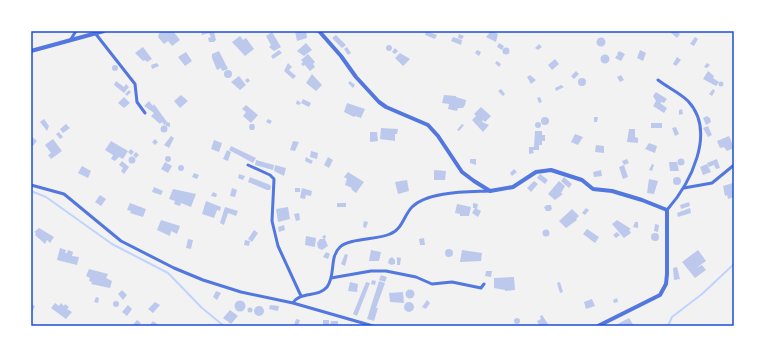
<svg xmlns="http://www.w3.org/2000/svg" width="765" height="357" font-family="Mulish,sans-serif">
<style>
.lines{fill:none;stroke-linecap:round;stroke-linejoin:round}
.stream{stroke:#bfd3fe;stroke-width:2}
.building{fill:#bdc9ec}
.minor{stroke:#5277de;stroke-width:3}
.tertiary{stroke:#5277de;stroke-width:4}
.neatline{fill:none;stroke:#1d4ed8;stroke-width:1.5}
</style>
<rect width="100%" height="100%" fill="#f2f2f2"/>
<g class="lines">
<path class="stream" d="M 31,191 L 46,197 L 112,244 L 168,273 L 202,308 L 224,326
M 668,326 L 672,317 L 702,294 L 734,264"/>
</g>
<path class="building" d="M 160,31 L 173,31 L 180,40 L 172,46 L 168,41 L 164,44 L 158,37 Z
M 201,31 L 214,32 L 216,40 L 214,42 L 209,42 L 208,38 L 211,37 L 209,33 L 202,35 Z
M 295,31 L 306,31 L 307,38 L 297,41 Z
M 426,31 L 437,35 L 435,39 L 425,35 Z
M 491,31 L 498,34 L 496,42 L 486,37 Z
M 671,31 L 675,32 L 677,31 L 680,34 L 677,38 L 670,32 Z
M 272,32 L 281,47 L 274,51 L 269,47 L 271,45 L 266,36 Z
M 459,34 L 464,36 L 462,39 L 458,38 Z
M 336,35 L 346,45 L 342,48 L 332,38 Z
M 240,36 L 243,40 L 246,38 L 254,49 L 245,56 L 232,42 Z
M 453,37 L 462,40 L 461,45 L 451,41 Z
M 695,37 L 698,39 L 694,46 L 690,44 Z
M596.5 42a4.5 4.5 0 1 1 9 0a4.5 4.5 0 1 1-9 0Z
M 306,43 L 312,50 L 304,56 L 297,51 Z
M 499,43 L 504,46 L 502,50 L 497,47 Z
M 539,44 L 542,47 L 538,50 L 535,48 Z
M386 48a3 3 0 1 1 6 0a3 3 0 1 1-6 0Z
M 143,47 L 152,59 L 147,62 L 145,60 L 143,61 L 135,53 Z
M 347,47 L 351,53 L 348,55 L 344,49 Z
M502.5 51a3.5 3.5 0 1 1 7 0a3.5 3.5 0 1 1-7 0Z
M 395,48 L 398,51 L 395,54 L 392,52 Z
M 279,50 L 282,53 L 273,59 L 271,56 Z
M 477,50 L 481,52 L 479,56 L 475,53 Z
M 640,50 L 646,53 L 643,61 L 637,58 Z
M 219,51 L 228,69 L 222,71 L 221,68 L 217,70 L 212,58 L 212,54 Z
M 619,51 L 625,54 L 621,61 L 615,58 L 617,55 L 619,57 L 617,54 Z
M 186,52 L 192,61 L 185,66 L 178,57 Z
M 400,53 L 410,59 L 403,66 L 395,58 Z
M 308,54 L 315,62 L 313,64 L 315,67 L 310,71 L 305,65 L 303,66 L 301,64 L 303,62 L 301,60 Z
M600.5 59a4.5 4.5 0 1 1 9 0a4.5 4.5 0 1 1-9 0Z
M 677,57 L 681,60 L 676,66 L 673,64 Z
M 555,59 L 559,64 L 552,70 L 548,65 Z
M 497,61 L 501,64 L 499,67 L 495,63 Z
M 157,63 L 159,66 L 152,69 L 151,65 Z
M 288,63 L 292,67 L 289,70 L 296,76 L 293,79 L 284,71 Z
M 707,63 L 710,65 L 707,68 L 704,67 Z
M112 68a3 3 0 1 1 6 0a3 3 0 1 1-6 0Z
M224 74a4 4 0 1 1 8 0a4 4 0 1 1-8 0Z
M 576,71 L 579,74 L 574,79 L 571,76 Z
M 708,71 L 714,76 L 713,78 L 719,82 L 716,86 L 703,79 Z
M 312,74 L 322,85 L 316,91 L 306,83 Z
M 530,75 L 536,80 L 531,84 L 527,77 Z
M 621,75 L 624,80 L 620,82 L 617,77 Z
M 239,76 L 246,85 L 240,90 L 231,82 Z
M 248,78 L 250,81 L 247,83 L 245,80 Z
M578 82a4 4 0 1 1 8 0a4 4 0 1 1-8 0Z
M 116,81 L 124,87 L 126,84 L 129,87 L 124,93 L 114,85 Z
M 350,81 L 355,85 L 353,88 L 348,83 Z
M718.5 84a2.5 2.5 0 1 1 5 0a2.5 2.5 0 1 1-5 0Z
M 561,85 L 564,87 L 556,91 L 555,88 Z
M 501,89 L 505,94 L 503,96 L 498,91 Z
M 713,89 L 715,91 L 712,96 L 709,94 Z
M 129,90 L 131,92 L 127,96 L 125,94 Z
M 656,92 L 667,99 L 664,103 L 662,102 L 660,103 L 667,108 L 664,113 L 653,106 L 656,101 L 653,96 Z
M 181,95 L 188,101 L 180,108 L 174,101 Z
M 444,95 L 456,96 L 456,97 L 466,100 L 465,105 L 463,108 L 458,108 L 457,111 L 448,109 L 449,104 L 442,103 Z
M 124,97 L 130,103 L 124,108 L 118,103 Z
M 540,97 L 542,102 L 539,103 L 537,98 Z
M 303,99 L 311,103 L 309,107 L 301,103 L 299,105 L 296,104 L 297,100 L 301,103 Z
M 149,101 L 153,106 L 154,104 L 167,122 L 170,123 L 170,127 L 166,126 L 166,123 L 165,126 L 162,122 L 160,124 L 151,116 L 154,113 L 144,106 Z
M 347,103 L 365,109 L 361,118 L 355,116 L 354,117 L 344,112 Z
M 246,105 L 258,115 L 251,123 L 243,116 L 246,112 L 242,109 Z
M 481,107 L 491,116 L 485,122 L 483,120 L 482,122 L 489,125 L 483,132 L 472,120 L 476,116 L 474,114 Z
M 682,109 L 683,114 L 679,115 L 679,110 Z
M 707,116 L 710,118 L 711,122 L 706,125 L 703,118 Z
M 594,117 L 598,117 L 597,122 L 594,122 Z
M541 121a4 4 0 1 1 8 0a4 4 0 1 1-8 0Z
M 44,119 L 49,126 L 47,131 L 40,122 Z
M 268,119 L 272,121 L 270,124 L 266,122 Z
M535 125a3 3 0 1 1 6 0a3 3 0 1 1-6 0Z
M 651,123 L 662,123 L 662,128 L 651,128 Z
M 66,124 L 70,128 L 63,133 L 60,129 Z
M 250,124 L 254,124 L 255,127 L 254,130 L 250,130 L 249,127 Z
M 462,124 L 464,125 L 459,131 L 457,130 Z
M160.5 129a3.5 3.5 0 1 1 7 0a3.5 3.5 0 1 1-7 0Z
M 708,126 L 712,135 L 708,137 L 703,128 Z
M 676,127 L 679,134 L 675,136 L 672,128 Z
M 381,128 L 398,129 L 397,134 L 395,134 L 395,141 L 380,139 Z
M 629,129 L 635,129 L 635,137 L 638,138 L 638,143 L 627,142 Z
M 535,131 L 542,131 L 542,135 L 545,135 L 545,141 L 542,141 L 542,145 L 539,145 L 539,150 L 533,150 L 534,153 L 529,154 L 529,147 L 534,147 Z
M 59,132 L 63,137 L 60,139 L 56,134 Z
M 370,132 L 377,132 L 378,141 L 370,142 Z
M 575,134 L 583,137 L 578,145 L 571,142 Z
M 31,136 L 37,141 L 33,146 L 31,144 Z
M 171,136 L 174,138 L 169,148 L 164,145 Z
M 729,136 L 734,148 L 727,151 L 724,147 L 720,148 L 717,141 Z
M 53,139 L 62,151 L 51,159 L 48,155 L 51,153 L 45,145 Z
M 155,139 L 158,142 L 155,145 L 152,142 Z
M 214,140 L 222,143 L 219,152 L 211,149 Z
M 111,141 L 128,151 L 123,159 L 119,157 L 115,161 L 111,159 L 113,155 L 105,150 Z
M 293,141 L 299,142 L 295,151 L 290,150 Z
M 649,143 L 657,146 L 655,153 L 645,149 Z
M 596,145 L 604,146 L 604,153 L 595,152 Z
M 231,146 L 256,158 L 253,163 L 229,150 Z
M 131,149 L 134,152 L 131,155 L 128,152 Z
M 227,150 L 231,152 L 228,161 L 223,159 Z
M 311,151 L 318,153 L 317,159 L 310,157 Z
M 136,152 L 139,155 L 136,158 L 133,155 Z
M165 159a3 3 0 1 1 6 0a3 3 0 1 1-6 0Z
M128.5 160a3.5 3.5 0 1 1 7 0a3.5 3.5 0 1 1-7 0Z
M 306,157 L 313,161 L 311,164 L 305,161 Z
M 328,157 L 333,160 L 329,168 L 324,165 Z
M677.5 162a3.5 3.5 0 1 1 7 0a3.5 3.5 0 1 1-7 0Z
M 470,159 L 476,159 L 476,165 L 470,163 Z
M 627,159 L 629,163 L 624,165 L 622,161 Z
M 717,159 L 720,168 L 716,169 L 714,165 L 709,167 L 707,163 Z
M 256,160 L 274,165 L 273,170 L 255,165 Z
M 122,161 L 129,167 L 124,174 L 121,171 L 123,168 L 119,165 Z
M 165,162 L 172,166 L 168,173 L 161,169 Z
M 669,162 L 677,162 L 679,171 L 670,171 Z
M 652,164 L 654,165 L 652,171 L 649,170 Z
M 707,164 L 711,172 L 703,175 L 700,167 Z
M178 168a3 3 0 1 1 6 0a3 3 0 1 1-6 0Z
M 275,165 L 286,168 L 284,176 L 274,171 Z
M 624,165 L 628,177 L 623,179 L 619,167 Z
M 82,166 L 91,171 L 88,178 L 78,173 Z
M 514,169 L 517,172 L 512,176 L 510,173 Z
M 434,170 L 446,171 L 445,180 L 434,180 Z
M 601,170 L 602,176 L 594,177 L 593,172 Z
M 348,172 L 364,182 L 356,193 L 351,189 L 352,188 L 345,185 L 347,179 L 344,177 Z
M 194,173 L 199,175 L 197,179 L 192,177 Z
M 239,174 L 245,176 L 243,180 L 238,178 Z
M 540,174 L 548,180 L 545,184 L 537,178 Z
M673 181a4 4 0 1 1 8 0a4 4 0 1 1-8 0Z
M 250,177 L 270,185 L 271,187 L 270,190 L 267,190 L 248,182 Z
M 564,177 L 572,184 L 569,188 L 561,181 Z
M 649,179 L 658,181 L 654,194 L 647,193 Z
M 407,180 L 409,191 L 398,194 L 395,182 Z
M 534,181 L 538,184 L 531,192 L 527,188 Z
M 559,181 L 565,186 L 561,193 L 563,194 L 555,200 L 548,194 Z
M 733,183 L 734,197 L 728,199 L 727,195 L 725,196 L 723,186 Z
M 154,187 L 163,191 L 161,195 L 152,192 Z
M 232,188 L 237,190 L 235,197 L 230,196 Z
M 295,188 L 300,188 L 300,192 L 295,192 Z
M 302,188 L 312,191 L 311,196 L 306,195 L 305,199 L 300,198 Z
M 173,189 L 196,194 L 191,207 L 181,203 L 180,206 L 174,204 L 175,201 L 169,199 Z
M 213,192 L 217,194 L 216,197 L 211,196 Z
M 100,195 L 106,199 L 101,206 L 95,202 Z
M 206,201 L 221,207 L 220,211 L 217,210 L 214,218 L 202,214 Z
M 689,202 L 690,206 L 681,209 L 680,205 Z
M 130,203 L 146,209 L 143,217 L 130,213 L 131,211 L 127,210 Z
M 337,203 L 346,203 L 346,207 L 337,207 Z
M 473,203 L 478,204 L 477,209 L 481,211 L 478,217 L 472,213 L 475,208 L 473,208 Z
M 457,204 L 471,207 L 469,216 L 460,216 L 460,214 L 455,213 Z
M 547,205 L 551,205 L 552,209 L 550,211 L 546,211 L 544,207 Z
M 225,207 L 238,211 L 236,216 L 228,213 L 224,225 L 220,223 Z
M 288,207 L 290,219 L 278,222 L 276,209 Z
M 586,208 L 589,210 L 585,215 L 582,213 Z
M 690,208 L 691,213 L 678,217 L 677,213 Z
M 572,209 L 579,216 L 576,219 L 577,220 L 566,228 L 559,221 Z
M 299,213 L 300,220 L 296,221 L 294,214 Z
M 161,220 L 180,226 L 177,234 L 171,231 L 170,236 L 157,230 Z
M 617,220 L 631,229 L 629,230 L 631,233 L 624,238 L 612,224 Z
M 364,221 L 368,222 L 366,228 L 363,227 Z
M 635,222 L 638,222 L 638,228 L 633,227 Z
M 655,224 L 659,225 L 658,232 L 654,231 Z
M 284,225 L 285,230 L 279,232 L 278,227 Z
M 39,228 L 54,237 L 50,243 L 47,240 L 45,244 L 35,235 L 36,233 L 34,232 Z
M 587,229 L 599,237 L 595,243 L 583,234 Z
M542.5 233a3.5 3.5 0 1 1 7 0a3.5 3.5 0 1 1-7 0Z
M 254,230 L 258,233 L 252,242 L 248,239 Z
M 617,232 L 620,235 L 616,238 L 613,235 Z
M651 237a4 4 0 1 1 8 0a4 4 0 1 1-8 0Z
M 324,235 L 326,236 L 325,239 L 328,246 L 322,250 L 318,248 L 317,243 L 320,239 L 324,239 L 322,237 Z
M 306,236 L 316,238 L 315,247 L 305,245 Z
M 424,238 L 425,245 L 420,245 L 419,239 Z
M 188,239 L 193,240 L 191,249 L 186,248 Z
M 245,240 L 250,241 L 249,246 L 244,245 Z
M 60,248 L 66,250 L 65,253 L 67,253 L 68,250 L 73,252 L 72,256 L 79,257 L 77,265 L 57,260 Z
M445 253a4 4 0 1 1 8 0a4 4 0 1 1-8 0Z
M 371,250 L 381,252 L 379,261 L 369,261 Z
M 462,250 L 482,253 L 481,261 L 460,262 Z
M 698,250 L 706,261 L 696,268 L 702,265 L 706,270 L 695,278 L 682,262 Z
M 326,252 L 330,254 L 328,259 L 323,257 Z
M 345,254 L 348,255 L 345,266 L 341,264 Z
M 392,257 L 395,260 L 395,264 L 391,265 L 388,263 L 389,259 Z
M 397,257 L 401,258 L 400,265 L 397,265 Z
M 677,267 L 680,279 L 674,280 L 673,268 Z
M 89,269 L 108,274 L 106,278 L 112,281 L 110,288 L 91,284 L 92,282 L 89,281 L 90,278 L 86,276 Z
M 486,271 L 492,271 L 491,277 L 485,276 Z
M 381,275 L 387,277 L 385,282 L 379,280 Z
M 514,277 L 515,290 L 505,291 L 505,290 L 494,288 L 494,278 Z
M 372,280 L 376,281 L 375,285 L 371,284 Z
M 379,281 L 385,283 L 376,308 L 378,308 L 374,321 L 367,319 Z
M 350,282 L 358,284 L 357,292 L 348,291 Z
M 366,282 L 370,283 L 357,316 L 353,314 Z
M 560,282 L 563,292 L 560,293 L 557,283 Z
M405.5 294a4.5 4.5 0 1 1 9 0a4.5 4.5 0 1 1-9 0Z
M 122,290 L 127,295 L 123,300 L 118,294 Z
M 216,291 L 221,293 L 217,300 L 213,297 Z
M 403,292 L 404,303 L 390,302 L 389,293 Z
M 96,297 L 99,298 L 98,303 L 94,302 Z
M 617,298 L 618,302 L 614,303 L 613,300 Z
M 592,299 L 595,306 L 586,309 L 584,302 Z
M 427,300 L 430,303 L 426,309 L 422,307 Z
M234.5 306a5.5 5.5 0 1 1 11 0a5.5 5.5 0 1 1-11 0Z
M113 304a3 3 0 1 1 6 0a3 3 0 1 1-6 0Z
M404 307a5 5 0 1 1 10 0a5 5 0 1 1-10 0Z
M 155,302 L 160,305 L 153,313 L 148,309 Z
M 55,303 L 59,306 L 61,303 L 64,306 L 65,304 L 69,307 L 67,309 L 72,312 L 66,319 L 51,308 Z
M 31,304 L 35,306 L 31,314 Z
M 128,305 L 132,309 L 127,316 L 122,312 Z
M 270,305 L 279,306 L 278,311 L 269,309 Z
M254 311a5 5 0 1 1 10 0a5 5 0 1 1-10 0Z
M247.5 310a2.5 2.5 0 1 1 5 0a2.5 2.5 0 1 1-5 0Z
M 230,310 L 238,316 L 231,324 L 223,318 Z
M 542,315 L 548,324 L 548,326 L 540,326 L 537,321 L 541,319 L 540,316 Z
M514 321a3 3 0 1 1 6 0a3 3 0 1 1-6 0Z
M 629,318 L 634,326 L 614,326 Z
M 296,319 L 300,320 L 298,326 L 294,326 Z
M 137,320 L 141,323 L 138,326 L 132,326 Z
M 323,320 L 329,320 L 329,325 L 323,325 Z
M 153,321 L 160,326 L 149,326 Z
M 331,321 L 338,321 L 338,326 L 330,325 Z"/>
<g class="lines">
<path class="minor" d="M 95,33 L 135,84 L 137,102 L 145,113
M 71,39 L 76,31
M 658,80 C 667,87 680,93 688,101 C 717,132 690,184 667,210
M 248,165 L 270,175 L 274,179 L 272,221 L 278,246 L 301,296
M 31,185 L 64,194 L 121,241 L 174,268 L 203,280 L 241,292 L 293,303 L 373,326
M 684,188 L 712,183 L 734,165
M 331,278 L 371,271 L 386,271 L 416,277 L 432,284 L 452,282 L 481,288 L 484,284
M 293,303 C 300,291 318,298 327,287 C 336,275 329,257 340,247 C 350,238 377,240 390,234 C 402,230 404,215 412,207 C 428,191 468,192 489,191"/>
<path class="tertiary" d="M 319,31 L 341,56 L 356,77 L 379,102 L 386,107 L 428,125 L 438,136 L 462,172 L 474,181 L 490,191 L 513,187 L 536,172 L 551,170 L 582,180 L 593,189 L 612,191 L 642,200 L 667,210 L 667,274 L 666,284 L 660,295 L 598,326
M 31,51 L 104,31"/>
</g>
<rect width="765" height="357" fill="none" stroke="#ffffff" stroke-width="64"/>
<rect x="32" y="32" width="701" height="293" class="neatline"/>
</svg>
